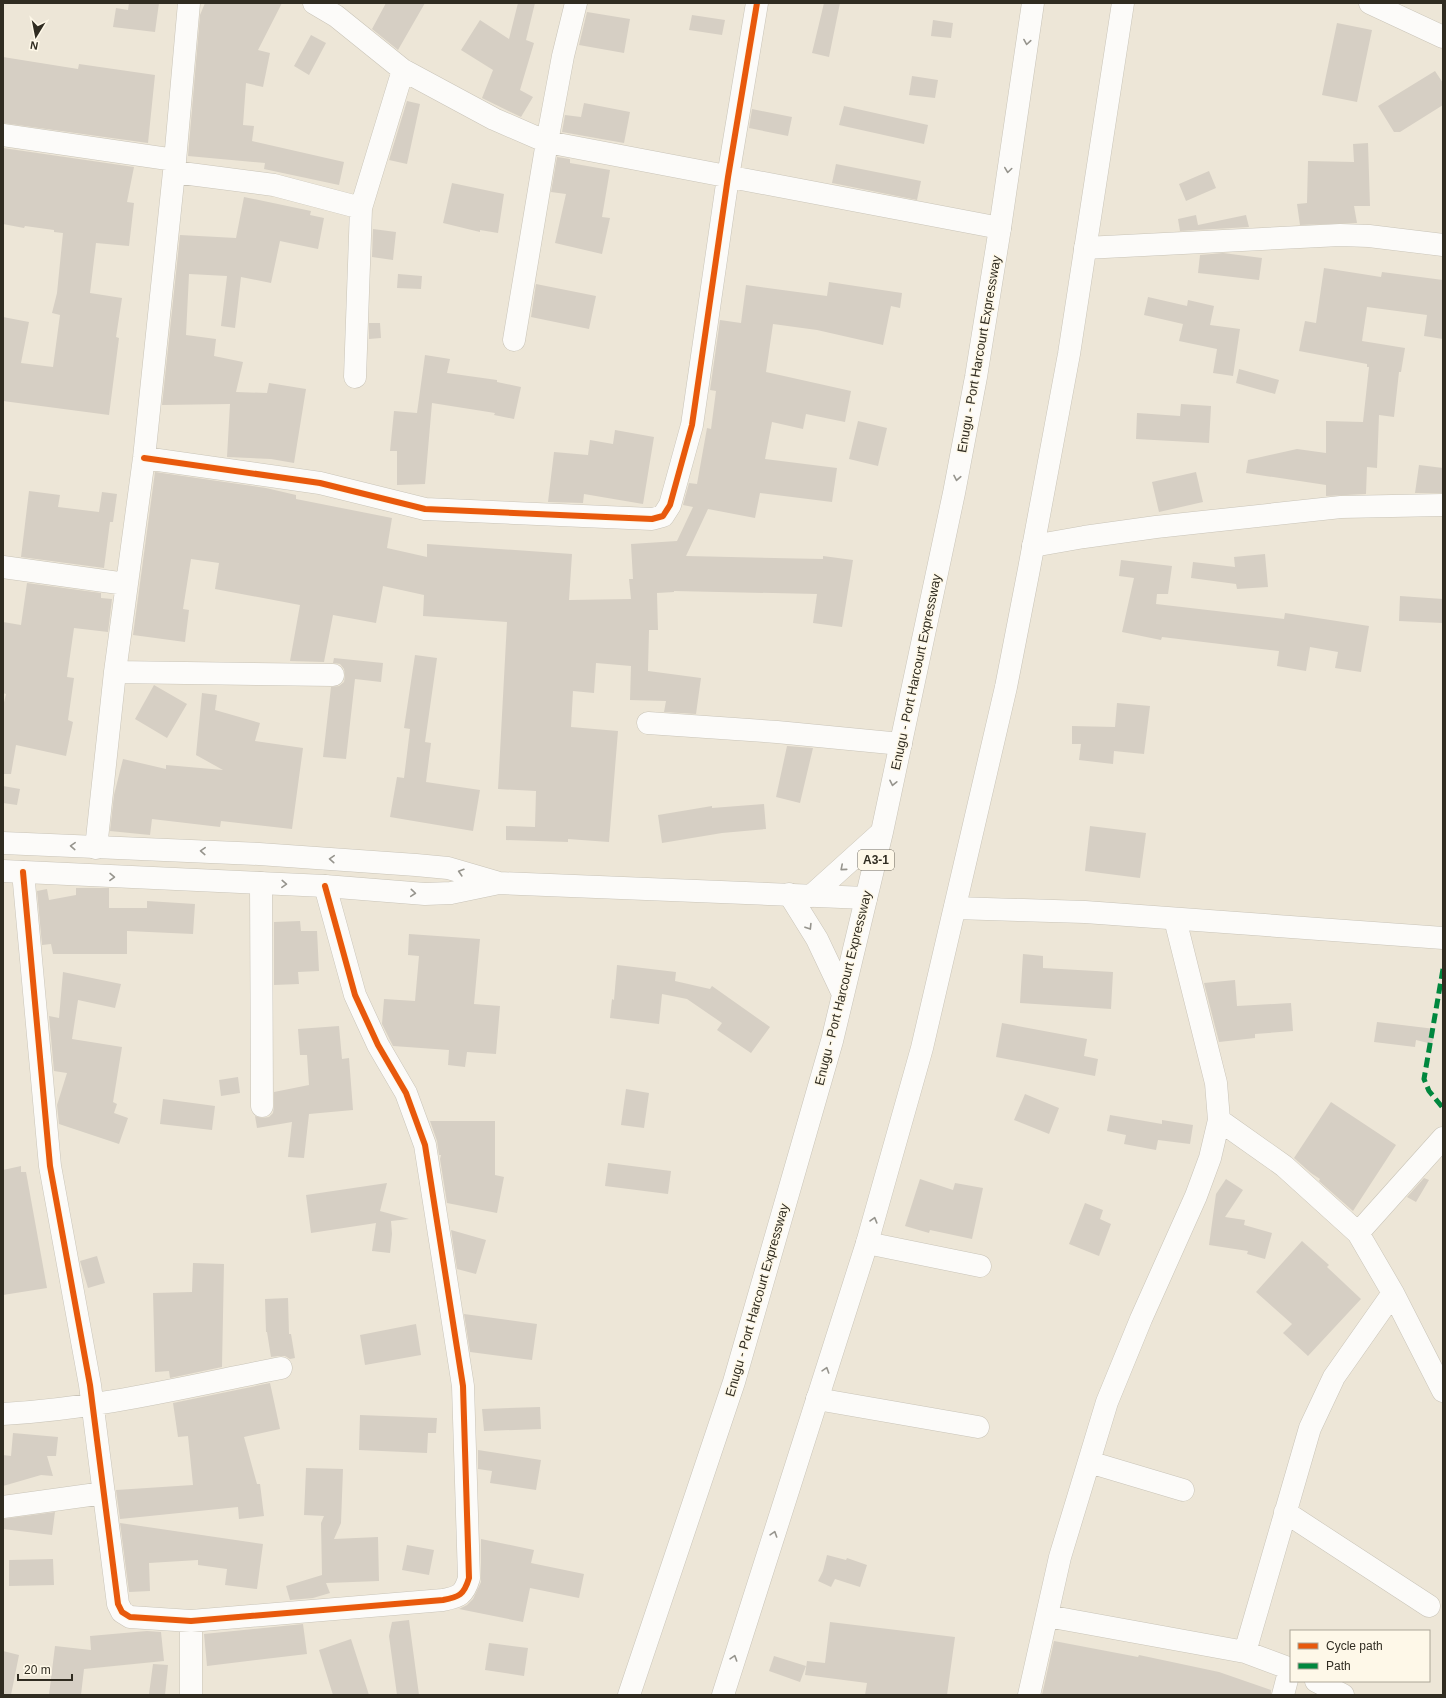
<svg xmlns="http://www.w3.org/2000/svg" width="1446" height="1698" font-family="Helvetica,sans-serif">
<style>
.building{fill:#d6cfc4}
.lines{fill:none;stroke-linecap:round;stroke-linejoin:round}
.minor-casing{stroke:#c9c4b8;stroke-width:23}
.major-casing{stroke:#c9c4b8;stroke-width:23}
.highway-casing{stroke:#c9c4b8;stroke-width:23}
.minor{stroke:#fcfbf9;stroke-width:22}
.major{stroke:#fcfbf9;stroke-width:22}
.highway{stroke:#fcfbf9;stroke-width:22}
.quiet{stroke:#00873e;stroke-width:5;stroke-dasharray:10 5;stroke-linecap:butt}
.cycleway-casing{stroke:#fef8e8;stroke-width:8}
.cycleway{stroke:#e8590c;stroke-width:6}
.oneway{stroke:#96948d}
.labels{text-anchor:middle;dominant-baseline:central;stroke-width:3;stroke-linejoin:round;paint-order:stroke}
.shield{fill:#fef8e8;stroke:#6e695d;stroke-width:1}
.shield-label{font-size:12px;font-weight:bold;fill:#302c21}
.street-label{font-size:13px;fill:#302c21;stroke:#fef8e8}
</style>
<rect width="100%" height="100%" fill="#ede6d7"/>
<path class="building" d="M 129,3 L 159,3 L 155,32 L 113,27 L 116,8 L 128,10 Z
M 205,3 L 282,3 L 258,50 L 270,53 L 263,87 L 246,83 L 243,125 L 254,126 L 252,141 L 344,162 L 339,185 L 264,169 L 265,163 L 188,156 L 200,15 Z
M 386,3 L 425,3 L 398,50 L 372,29 Z
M 518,3 L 535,3 L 526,40 L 534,43 L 520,90 L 533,97 L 521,117 L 482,98 L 493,70 L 461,50 L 480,20 L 509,39 Z
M 824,3 L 840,3 L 829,57 L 812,53 Z
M 587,12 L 630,19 L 624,53 L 579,45 Z
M 692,15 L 725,20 L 722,35 L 689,30 Z
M 933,20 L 953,23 L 951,38 L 931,36 Z
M 1337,23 L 1372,30 L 1357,102 L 1322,95 Z
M 311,35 L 326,43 L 309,75 L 294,66 Z
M 3,57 L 78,69 L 79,64 L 155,75 L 148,143 L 3,123 Z
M 1435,71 L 1443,83 L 1443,105 L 1400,132 L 1394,132 L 1378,106 Z
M 912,76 L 938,80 L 935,98 L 909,95 Z
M 407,101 L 420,104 L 407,164 L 389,160 Z
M 584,103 L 630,112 L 624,143 L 562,132 L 565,115 L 581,117 Z
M 844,106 L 928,125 L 924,144 L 839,125 Z
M 752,109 L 792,117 L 788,136 L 749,128 Z
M 1368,143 L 1370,206 L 1354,206 L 1357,223 L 1300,225 L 1297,204 L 1307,203 L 1308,161 L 1354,162 L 1353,144 Z
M 3,148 L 134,167 L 127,202 L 134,203 L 129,246 L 96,243 L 90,293 L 122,298 L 116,337 L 119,338 L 109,415 L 3,401 L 3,317 L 29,322 L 21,363 L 53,367 L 60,315 L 52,313 L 57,293 L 63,233 L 54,232 L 54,230 L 25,226 L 24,228 L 3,224 Z
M 557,157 L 570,159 L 570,163 L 610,170 L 602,217 L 610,218 L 602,254 L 555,243 L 566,194 L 551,192 Z
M 836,164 L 921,181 L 917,200 L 832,183 Z
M 1209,171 L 1216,188 L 1186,201 L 1179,184 Z
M 452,183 L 504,194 L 498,233 L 480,230 L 480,232 L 443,223 Z
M 244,197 L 311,211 L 310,215 L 324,218 L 318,249 L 280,241 L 271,283 L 241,277 L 235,328 L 221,326 L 227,276 L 189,274 L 186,335 L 216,339 L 214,356 L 243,362 L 236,392 L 267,393 L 269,383 L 306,389 L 294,463 L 271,459 L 227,457 L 230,404 L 162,405 L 180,235 L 236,238 Z
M 1196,215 L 1198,225 L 1246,215 L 1249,227 L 1180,231 L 1178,219 Z
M 373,229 L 396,232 L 393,260 L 372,257 Z
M 1223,253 L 1262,258 L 1259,280 L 1198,273 L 1200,255 Z
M 1324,268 L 1381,277 L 1382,272 L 1443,280 L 1443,339 L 1424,336 L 1427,315 L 1367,307 L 1362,341 L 1405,348 L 1401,372 L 1399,372 L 1394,417 L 1379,415 L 1377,468 L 1367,467 L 1366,494 L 1326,496 L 1326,485 L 1246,473 L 1248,460 L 1297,449 L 1326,453 L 1326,421 L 1363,422 L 1369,367 L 1367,367 L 1367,364 L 1299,351 L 1305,321 L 1316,323 Z
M 398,274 L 422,276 L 421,289 L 397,288 Z
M 829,282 L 902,293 L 900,308 L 891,306 L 883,345 L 817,330 L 773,324 L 766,372 L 851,391 L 845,422 L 806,414 L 803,429 L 772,422 L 765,459 L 837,468 L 832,502 L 760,493 L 755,518 L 708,509 L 686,556 L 823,559 L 823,556 L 853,560 L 842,627 L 813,623 L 817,594 L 674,591 L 674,592 L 657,593 L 658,630 L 649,630 L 648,671 L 701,678 L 696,714 L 664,712 L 666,701 L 630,700 L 631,666 L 596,663 L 594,693 L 573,691 L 571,727 L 618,731 L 609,842 L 568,839 L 568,842 L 506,840 L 506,826 L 535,827 L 536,791 L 498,789 L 507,622 L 423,616 L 424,595 L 383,586 L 376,623 L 333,615 L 324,662 L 290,661 L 300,605 L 215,589 L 219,563 L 191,559 L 183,609 L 189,610 L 185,642 L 133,635 L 155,472 L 266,488 L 296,495 L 296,499 L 392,518 L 387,548 L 427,557 L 427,544 L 572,554 L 569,600 L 631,599 L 629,579 L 633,579 L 631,544 L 677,541 L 693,507 L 683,505 L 689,483 L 697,484 L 707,428 L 711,429 L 716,391 L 710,390 L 720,320 L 741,323 L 746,285 L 827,296 Z
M 536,284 L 596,296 L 589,329 L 531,317 Z
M 1148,297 L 1187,306 L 1188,300 L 1214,306 L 1210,325 L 1240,329 L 1233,376 L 1213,373 L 1217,349 L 1179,341 L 1183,324 L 1144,315 Z
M 369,323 L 380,323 L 381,338 L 369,339 Z
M 425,355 L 450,359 L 447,373 L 497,380 L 497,382 L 521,387 L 514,419 L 494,415 L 495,413 L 432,403 L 425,484 L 397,485 L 397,451 L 390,451 L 394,411 L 417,413 Z
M 1239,369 L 1279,380 L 1275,394 L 1236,383 Z
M 1181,404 L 1211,406 L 1209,443 L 1136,439 L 1137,413 L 1180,416 Z
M 858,421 L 887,428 L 878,466 L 849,459 Z
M 615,430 L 654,437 L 643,504 L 584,494 L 583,503 L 548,502 L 554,452 L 588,455 L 590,440 L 613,444 Z
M 1419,465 L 1443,468 L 1443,493 L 1415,493 Z
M 1196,472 L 1203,502 L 1159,512 L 1152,482 Z
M 29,491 L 60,495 L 58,507 L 99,512 L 102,492 L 117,494 L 113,522 L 110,522 L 104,568 L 21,557 Z
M 1265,554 L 1268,587 L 1237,589 L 1236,584 L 1191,578 L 1193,562 L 1235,567 L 1234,557 Z
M 1121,560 L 1172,566 L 1168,594 L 1157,594 L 1156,604 L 1284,619 L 1285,613 L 1369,626 L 1361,672 L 1335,668 L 1338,652 L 1310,647 L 1306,671 L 1277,666 L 1279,651 L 1162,637 L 1161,640 L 1122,632 L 1134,578 L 1119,576 Z
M 27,583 L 101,593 L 101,598 L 112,599 L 108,632 L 74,628 L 67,677 L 74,678 L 68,720 L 73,722 L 66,756 L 16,745 L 11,774 L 3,774 L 3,707 L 6,694 L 3,693 L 3,622 L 21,625 Z
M 1400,596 L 1443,599 L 1443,623 L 1399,621 Z
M 415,655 L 437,658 L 425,742 L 431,743 L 426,782 L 480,790 L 473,831 L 390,817 L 397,777 L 404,778 L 410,729 L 404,728 Z
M 334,658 L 383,663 L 381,682 L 355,679 L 346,759 L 323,757 L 331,687 L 339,686 L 344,682 L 345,676 L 344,669 L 340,664 L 333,663 Z
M 154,685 L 187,704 L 167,738 L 135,719 Z
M 202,693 L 217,695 L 215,710 L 260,723 L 255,741 L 303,748 L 292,829 L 221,821 L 220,827 L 152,819 L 150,835 L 110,831 L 114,795 L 123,759 L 166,769 L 166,765 L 223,770 L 196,755 Z
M 1117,703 L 1150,706 L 1144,754 L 1114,751 L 1113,764 L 1079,760 L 1081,744 L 1072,744 L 1072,726 L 1115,727 Z
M 787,746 L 813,748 L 800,803 L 776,797 Z
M 3,786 L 20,789 L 17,805 L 3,803 Z
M 764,804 L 766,829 L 722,833 L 662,843 L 658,815 L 712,806 L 712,808 Z
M 1090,826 L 1146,833 L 1140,878 L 1085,871 Z
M 76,888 L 109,888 L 109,908 L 147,908 L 147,901 L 195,904 L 193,934 L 127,931 L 127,954 L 53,954 L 51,944 L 42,945 L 37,891 L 47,889 L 49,900 L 76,895 Z
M 300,921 L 301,931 L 317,931 L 319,971 L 298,972 L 299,984 L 274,985 L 274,922 Z
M 409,934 L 480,939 L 474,1004 L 500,1006 L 496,1054 L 467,1052 L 465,1067 L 448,1065 L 449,1050 L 393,1046 L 382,1024 L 384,999 L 415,1001 L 419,956 L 408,955 Z
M 1023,954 L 1043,956 L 1043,968 L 1113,972 L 1111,1009 L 1020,1003 Z
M 617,965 L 676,972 L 675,981 L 710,989 L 712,986 L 770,1027 L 751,1053 L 717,1030 L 722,1023 L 687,999 L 662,994 L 659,1024 L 610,1018 L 612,999 L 614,1000 Z
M 63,972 L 121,984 L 115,1008 L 78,1000 L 72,1039 L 122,1047 L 113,1102 L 117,1104 L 114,1113 L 128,1118 L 119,1144 L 59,1124 L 57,1105 L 67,1073 L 54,1071 L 49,1016 L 59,1018 Z
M 1235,980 L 1237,1006 L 1291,1003 L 1293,1031 L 1255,1034 L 1255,1038 L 1219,1042 L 1204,983 Z
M 1377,1022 L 1435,1029 L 1432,1044 L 1416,1040 L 1415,1047 L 1374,1042 Z
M 1002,1023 L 1087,1039 L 1084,1056 L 1098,1059 L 1095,1076 L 996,1057 Z
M 339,1026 L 342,1059 L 349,1058 L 353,1110 L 309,1114 L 304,1158 L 288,1157 L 292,1122 L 257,1128 L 255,1116 L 262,1118 L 269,1117 L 273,1113 L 274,1106 L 274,1092 L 309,1085 L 307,1055 L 300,1055 L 298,1029 Z
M 238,1077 L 240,1093 L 221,1096 L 219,1080 Z
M 626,1089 L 649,1093 L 644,1128 L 621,1125 Z
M 1025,1094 L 1059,1108 L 1049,1134 L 1014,1120 Z
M 163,1099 L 215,1106 L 212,1130 L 160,1124 Z
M 1331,1102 L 1396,1145 L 1353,1211 L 1319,1181 L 1320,1179 L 1311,1173 L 1294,1158 Z
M 1110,1115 L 1162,1124 L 1162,1120 L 1193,1125 L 1190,1144 L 1158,1140 L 1156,1150 L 1124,1144 L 1126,1135 L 1107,1131 Z
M 430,1121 L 495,1121 L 495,1175 L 504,1177 L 497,1213 L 447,1203 L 440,1159 L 441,1155 L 439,1155 L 437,1141 Z
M 608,1163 L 671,1171 L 668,1194 L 605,1186 Z
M 21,1166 L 21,1172 L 26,1172 L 47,1288 L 3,1295 L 3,1170 Z
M 1424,1178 L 1429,1180 L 1416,1202 L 1407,1197 Z
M 920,1179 L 953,1190 L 955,1183 L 983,1188 L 972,1239 L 930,1230 L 929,1233 L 905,1226 Z
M 1226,1179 L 1243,1190 L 1225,1217 L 1245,1220 L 1244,1225 L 1272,1233 L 1265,1259 L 1247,1254 L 1248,1251 L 1209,1245 L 1216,1194 Z
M 387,1183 L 380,1211 L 409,1219 L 391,1221 L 392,1234 L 390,1253 L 372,1251 L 376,1223 L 311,1233 L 306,1195 Z
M 1085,1203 L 1103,1210 L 1100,1219 L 1111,1224 L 1099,1256 L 1069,1244 Z
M 451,1230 L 486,1240 L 476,1274 L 457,1269 Z
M 1302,1241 L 1329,1265 L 1327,1267 L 1361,1299 L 1308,1356 L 1283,1333 L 1292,1324 L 1256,1292 Z
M 97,1256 L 105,1283 L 88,1288 L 80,1261 Z
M 193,1263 L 224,1264 L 222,1367 L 170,1378 L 169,1371 L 155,1372 L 153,1293 L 192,1292 Z
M 288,1298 L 289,1334 L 291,1334 L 295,1358 L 290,1359 L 285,1356 L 279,1356 L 271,1357 L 267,1332 L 266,1332 L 265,1299 Z
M 464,1314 L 537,1324 L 532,1360 L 470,1352 Z
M 416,1324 L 421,1355 L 365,1365 L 360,1335 Z
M 270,1383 L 280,1429 L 244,1437 L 257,1484 L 260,1484 L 264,1516 L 239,1519 L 238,1507 L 120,1519 L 116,1490 L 193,1485 L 188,1436 L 178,1437 L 173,1403 Z
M 540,1407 L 541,1429 L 484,1431 L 482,1409 Z
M 360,1415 L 437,1418 L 436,1433 L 428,1433 L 427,1453 L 359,1450 Z
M 13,1433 L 58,1437 L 56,1456 L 47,1456 L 53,1476 L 41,1475 L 3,1486 L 3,1455 L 11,1456 Z
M 478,1450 L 541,1460 L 536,1490 L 490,1483 L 492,1471 L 478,1469 Z
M 306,1468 L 343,1469 L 341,1523 L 334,1539 L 378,1537 L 379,1581 L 326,1583 L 330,1593 L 313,1598 L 290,1600 L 286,1586 L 322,1575 L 321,1523 L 324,1516 L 304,1515 Z
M 55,1512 L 52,1535 L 3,1529 L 3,1519 Z
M 120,1523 L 263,1544 L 257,1589 L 225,1585 L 227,1569 L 198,1565 L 198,1560 L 149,1563 L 150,1591 L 129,1592 Z
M 481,1539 L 534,1550 L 531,1563 L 584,1574 L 579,1598 L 530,1588 L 523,1622 L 459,1609 L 467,1605 L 473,1599 L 481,1582 Z
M 407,1545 L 434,1550 L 429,1575 L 402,1570 Z
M 827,1555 L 846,1560 L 847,1558 L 867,1565 L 860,1587 L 835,1579 L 831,1587 L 818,1581 L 823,1571 Z
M 53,1559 L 54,1585 L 9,1586 L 9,1560 Z
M 409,1620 L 419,1695 L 397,1695 L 389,1636 L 392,1622 Z
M 830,1622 L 955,1637 L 947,1695 L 865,1695 L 867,1683 L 805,1675 L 807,1661 L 825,1663 Z
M 303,1624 L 307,1654 L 207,1666 L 204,1634 Z
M 147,1631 L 161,1632 L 164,1661 L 84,1669 L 81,1695 L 49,1695 L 55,1646 L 91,1650 L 90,1636 Z
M 351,1639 L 369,1695 L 333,1695 L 319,1650 Z
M 1054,1641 L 1138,1657 L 1139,1655 L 1219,1672 L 1271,1690 L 1271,1695 L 1042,1695 Z
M 489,1643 L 528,1648 L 524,1676 L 485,1670 Z
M 3,1651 L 19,1655 L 11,1695 L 3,1695 Z
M 774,1656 L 806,1666 L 800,1682 L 769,1671 Z
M 153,1664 L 168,1665 L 165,1695 L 149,1694 Z"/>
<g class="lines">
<defs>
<path id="minor" d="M 314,3 L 336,16 L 403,70 L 494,119 L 547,142 L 563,56 L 576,3
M 1370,3 L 1443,37
M 3,135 L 175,160
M 174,172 L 274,185 L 361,208
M 1085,248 L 1340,235 L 1369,236 L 1443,245
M 514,340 L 547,142 L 1000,228
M 355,377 L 361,208 L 403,70
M 144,458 L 320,483 L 425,509 L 652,519 L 663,516 L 670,505 L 692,425 L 728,177 L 757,3
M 1033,546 L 1084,537 L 1156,527 L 1341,507 L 1443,505
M 3,567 L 126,584
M 115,672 L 333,675
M 648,723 L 777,732 L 901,744
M 96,848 L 115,672 L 144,458 L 174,172 L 189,3
M 23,872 L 50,1166 L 90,1385 L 118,1604 L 122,1612 L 130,1617 L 191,1621 L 443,1600 C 459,1597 464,1595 469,1578 L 463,1386 L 425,1145 L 406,1093 L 378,1045 L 355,995 L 325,886
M 261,883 L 262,1106
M 1219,1120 L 1284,1166 L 1358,1233 L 1393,1293 L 1443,1391
M 1358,1233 L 1443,1138
M 867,1243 L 980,1266
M 817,1399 L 978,1427
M 3,1414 C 97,1409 189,1386 281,1368
M 1089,1462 L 1183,1490
M 3,1507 L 104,1493
M 1285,1512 L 1429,1606
M 1047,1616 L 1245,1652 L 1291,1669
M 191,1621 L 191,1695
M 1245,1652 L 1310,1428 L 1334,1377 L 1393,1293
M 1316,1681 L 1343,1695
M 1029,1695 L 1060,1557 L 1107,1402 L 1141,1319 L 1196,1196 L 1210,1158 L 1219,1120 L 1216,1083 L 1175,919
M 1283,1695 L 1290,1668"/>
<path id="major" d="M 3,843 L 259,854 L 416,865 L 448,868 L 496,882
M 3,871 L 325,886 L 425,894 L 451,893 L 499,883 L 866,898
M 955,908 L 1085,912 L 1443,938"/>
<path id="highway" d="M 789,894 L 817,939 L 843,994
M 811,896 L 882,832
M 629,1695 L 734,1382 L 832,1041 L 882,832 L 954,493 L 976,377 L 1000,228 L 1033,3
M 723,1695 L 867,1243 L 922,1048 L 1006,687 L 1029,569 L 1069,354 L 1123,3"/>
</defs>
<use href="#minor" class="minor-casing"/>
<use href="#major" class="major-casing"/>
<use href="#highway" class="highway-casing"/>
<use href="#minor" class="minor"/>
<use href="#major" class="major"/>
<use href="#highway" class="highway"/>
<path class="quiet" d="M 1443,969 L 1424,1079 L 1429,1091 L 1443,1108"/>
<defs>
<path id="cycleway" d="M 144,458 L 320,483 L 425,509 L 652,519 L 663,516 L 670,505 L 692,425 L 728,177 L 757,3
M 23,872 L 50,1166 L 90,1385 L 118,1604 L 122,1612 L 130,1617 L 191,1621 L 443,1600 C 459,1597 464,1595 469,1578 L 463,1386 L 425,1145 L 406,1093 L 378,1045 L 355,995 L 325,886"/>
</defs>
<use href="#cycleway" class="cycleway-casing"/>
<use href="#cycleway" class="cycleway"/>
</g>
<defs><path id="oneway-chevron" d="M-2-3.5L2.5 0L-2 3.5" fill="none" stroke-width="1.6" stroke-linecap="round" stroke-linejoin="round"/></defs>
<g class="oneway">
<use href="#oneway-chevron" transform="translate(1027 42) rotate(99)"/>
<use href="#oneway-chevron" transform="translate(1008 170) rotate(98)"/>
<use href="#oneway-chevron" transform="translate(957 478) rotate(101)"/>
<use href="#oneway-chevron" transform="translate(893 783) rotate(102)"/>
<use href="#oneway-chevron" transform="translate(73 846) rotate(-177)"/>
<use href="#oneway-chevron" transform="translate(203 851) rotate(-177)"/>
<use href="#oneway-chevron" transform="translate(332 859) rotate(-176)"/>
<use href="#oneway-chevron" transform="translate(843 868) rotate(139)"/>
<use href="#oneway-chevron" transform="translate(461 872) rotate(-163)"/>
<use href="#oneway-chevron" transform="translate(112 877) rotate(1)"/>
<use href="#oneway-chevron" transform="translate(284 884) rotate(3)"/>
<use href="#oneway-chevron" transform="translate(413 893) rotate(5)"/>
<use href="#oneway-chevron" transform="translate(809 927) rotate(58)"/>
<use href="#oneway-chevron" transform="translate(874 1220) rotate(-74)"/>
<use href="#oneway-chevron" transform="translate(826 1370) rotate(-72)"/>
<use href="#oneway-chevron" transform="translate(774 1534) rotate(-72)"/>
<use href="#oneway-chevron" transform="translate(734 1658) rotate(-72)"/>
</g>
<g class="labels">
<rect class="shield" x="858" y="850" width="36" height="20" rx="3"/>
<g class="shield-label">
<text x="876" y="860">A3-1</text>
</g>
<g class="street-label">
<text transform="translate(979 354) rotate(-80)">Enugu - Port Harcourt Expressway</text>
<text transform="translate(916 672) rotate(-78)">Enugu - Port Harcourt Expressway</text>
<text transform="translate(843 988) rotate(-76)">Enugu - Port Harcourt Expressway</text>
<text transform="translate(757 1300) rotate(-74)">Enugu - Port Harcourt Expressway</text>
</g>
</g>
<rect width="1446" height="1698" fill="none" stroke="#302c21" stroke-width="8"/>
<rect x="1290" y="1630" width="140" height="52" fill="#fef8e8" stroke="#aca698"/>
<rect x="1298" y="1643" width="20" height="6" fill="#e8590c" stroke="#aca698"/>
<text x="1326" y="1650" font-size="12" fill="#302c21">Cycle path</text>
<rect x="1298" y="1663" width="20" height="6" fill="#00873e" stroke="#aca698"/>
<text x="1326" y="1670" font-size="12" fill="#302c21">Path</text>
<g transform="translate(36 36) rotate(190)" stroke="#fef8e8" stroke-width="3" paint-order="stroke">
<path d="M0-3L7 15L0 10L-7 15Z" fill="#302c21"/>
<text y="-6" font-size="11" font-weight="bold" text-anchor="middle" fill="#302c21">N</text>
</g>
<path d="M18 1674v6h54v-6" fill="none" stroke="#302c21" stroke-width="2"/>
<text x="24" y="1674" font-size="12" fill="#302c21" stroke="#fef8e8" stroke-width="3" paint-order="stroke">20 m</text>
</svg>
